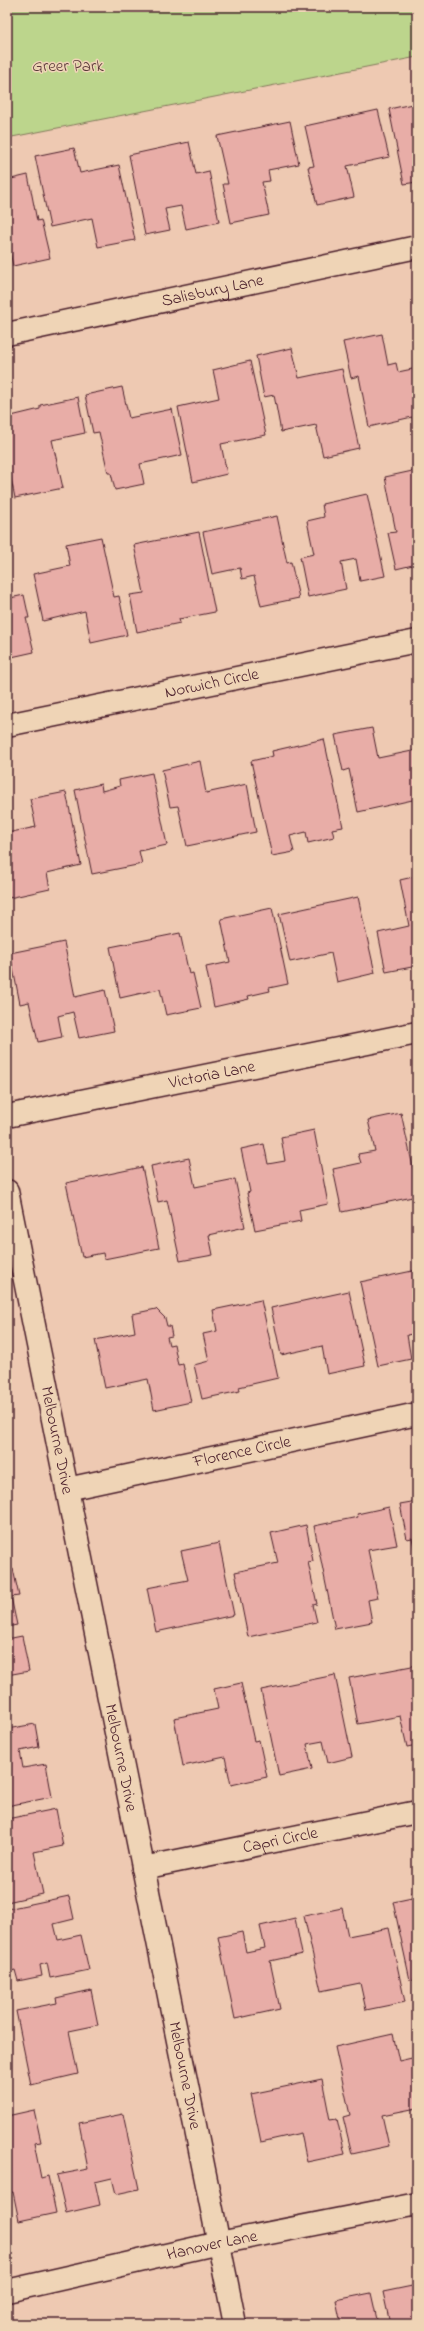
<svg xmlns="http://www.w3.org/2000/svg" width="424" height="2331" font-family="'Indie Flower',sans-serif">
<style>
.green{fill:#bcd58c;stroke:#837a5c}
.building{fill:#e8ada7;stroke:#4a1f2b}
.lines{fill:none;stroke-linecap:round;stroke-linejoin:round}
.minor-casing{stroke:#4a1f2b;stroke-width:25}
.minor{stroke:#efd4b6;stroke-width:22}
.labels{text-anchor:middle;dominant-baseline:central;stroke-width:3;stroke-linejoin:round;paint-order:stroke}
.park-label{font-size:17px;fill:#5b3a3a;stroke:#efd4b6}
.street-label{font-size:17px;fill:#4a1f2b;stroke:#efd4b6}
</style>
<rect width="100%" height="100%" fill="#eec9b2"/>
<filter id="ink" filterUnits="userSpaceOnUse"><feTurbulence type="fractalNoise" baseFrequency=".025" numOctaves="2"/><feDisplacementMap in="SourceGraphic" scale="8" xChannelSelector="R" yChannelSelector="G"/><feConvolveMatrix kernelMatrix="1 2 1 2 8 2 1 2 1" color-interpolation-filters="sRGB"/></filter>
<g filter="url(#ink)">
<path class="green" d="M 7,7 L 417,7 L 417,57 L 7,138 Z"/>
<path class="building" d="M 417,103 L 417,182 L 404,184 L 389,109 Z
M 378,110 L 389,157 L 347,166 L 354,197 L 317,205 L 308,167 L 314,166 L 305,126 Z
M 290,121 L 299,164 L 268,170 L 270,181 L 262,182 L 269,215 L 231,223 L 223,184 L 228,184 L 217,136 Z
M 189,142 L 196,174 L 209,171 L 219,222 L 186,229 L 181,206 L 165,209 L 170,230 L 145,235 L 129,155 Z
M 74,148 L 80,173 L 119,165 L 135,240 L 98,247 L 92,218 L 50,227 L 35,156 Z
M 28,175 L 37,221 L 41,220 L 50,258 L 13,266 L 7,237 L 7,180 Z
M 382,334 L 388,365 L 396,363 L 398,372 L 417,368 L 417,435 L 412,417 L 369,427 L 359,376 L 351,378 L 343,342 Z
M 292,348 L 299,378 L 342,369 L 359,448 L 323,456 L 316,425 L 281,432 L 274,395 L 264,397 L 256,356 Z
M 250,361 L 266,435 L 221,444 L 227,474 L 193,482 L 178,407 L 219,398 L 213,370 Z
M 122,387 L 129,418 L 172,409 L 182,455 L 140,464 L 144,484 L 115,490 L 111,473 L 108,473 L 99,432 L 93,433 L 85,395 Z
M 78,397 L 85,433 L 52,440 L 63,488 L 15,498 L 7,459 L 7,417 L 40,409 L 40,405 Z
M 417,470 L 417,564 L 396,569 L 388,533 L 396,532 L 385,477 Z
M 367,494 L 385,576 L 360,581 L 356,559 L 341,562 L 346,589 L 308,597 L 300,557 L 314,554 L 307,521 L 324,517 L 322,504 Z
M 277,516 L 287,563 L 291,562 L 299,598 L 261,606 L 254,576 L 242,579 L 240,568 L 212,574 L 203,532 Z
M 199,532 L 215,612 L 179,619 L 180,623 L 137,632 L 130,595 L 144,593 L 134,545 Z
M 101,537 L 114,597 L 119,596 L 127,635 L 91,643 L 85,611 L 43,621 L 33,574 L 70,566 L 66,544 Z
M 7,594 L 9,594 L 10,598 L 24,595 L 29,618 L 26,618 L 34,652 L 7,658 Z
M 372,728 L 378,758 L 417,750 L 417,799 L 358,812 L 349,769 L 343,771 L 335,735 Z
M 324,739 L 343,827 L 332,829 L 334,837 L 308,843 L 306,832 L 290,836 L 294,852 L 272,856 L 251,761 L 273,756 L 272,751 Z
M 200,761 L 206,793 L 247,784 L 256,832 L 187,846 L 178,806 L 170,807 L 162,770 Z
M 152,773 L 167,845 L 139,851 L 142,864 L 92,874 L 75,790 L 101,784 L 102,791 L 120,786 L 119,780 Z
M 66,792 L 81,865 L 47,873 L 50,889 L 9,898 L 7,887 L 7,833 L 36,827 L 30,799 Z
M 417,876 L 417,966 L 386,972 L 378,933 L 409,926 L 400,880 Z
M 358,897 L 375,973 L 337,982 L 331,953 L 290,962 L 279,914 Z
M 272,908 L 288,984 L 269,988 L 270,991 L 248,996 L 249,999 L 214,1007 L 206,967 L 230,962 L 221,919 Z
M 180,933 L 189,974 L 193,973 L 201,1008 L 166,1015 L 160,989 L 120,998 L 110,947 Z
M 64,942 L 75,997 L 105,990 L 114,1031 L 79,1038 L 73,1012 L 58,1016 L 62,1037 L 38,1042 L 29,1002 L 20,1004 L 10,953 Z
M 401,1113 L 417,1185 L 417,1196 L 342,1212 L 333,1169 L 361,1163 L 358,1154 L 375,1151 L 368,1120 Z
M 417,1116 L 417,1139 L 412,1117 Z
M 314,1130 L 328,1204 L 299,1210 L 301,1221 L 255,1230 L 247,1193 L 250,1192 L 241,1149 L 264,1144 L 268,1164 L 285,1161 L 281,1137 Z
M 189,1158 L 195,1187 L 235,1179 L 245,1227 L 209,1235 L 213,1255 L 180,1261 L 167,1200 L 158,1202 L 151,1166 Z
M 142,1167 L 159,1248 L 104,1259 L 103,1253 L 82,1257 L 66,1183 Z
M 417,1270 L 417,1333 L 407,1335 L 411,1359 L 378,1366 L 360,1282 Z
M 349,1291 L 365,1366 L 327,1374 L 322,1346 L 281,1355 L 271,1308 Z
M 261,1300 L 278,1378 L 239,1387 L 240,1391 L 202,1399 L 194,1365 L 209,1361 L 203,1334 L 217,1331 L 213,1310 Z
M 156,1309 L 165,1318 L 167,1326 L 170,1326 L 172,1336 L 167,1337 L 169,1345 L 174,1344 L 178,1365 L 183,1364 L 191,1402 L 154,1410 L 148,1379 L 105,1388 L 95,1340 L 135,1332 L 132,1314 Z
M 417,1501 L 417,1560 L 412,1538 L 407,1539 L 400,1504 Z
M 389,1507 L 397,1545 L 368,1550 L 378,1598 L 368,1600 L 372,1622 L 335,1629 L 314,1526 L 358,1517 L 357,1514 Z
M 306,1525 L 313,1561 L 308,1562 L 317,1604 L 313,1605 L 317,1622 L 248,1637 L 235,1572 L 278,1563 L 271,1533 Z
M 219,1543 L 234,1615 L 156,1632 L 147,1588 L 188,1580 L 181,1551 Z
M 13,1569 L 19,1596 L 11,1597 L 17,1625 L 7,1627 L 7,1570 Z
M 22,1636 L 29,1671 L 7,1675 L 7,1639 Z
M 417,1665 L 417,1745 L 407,1747 L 400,1716 L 358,1724 L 349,1678 Z
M 335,1675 L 352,1757 L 328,1763 L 323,1741 L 307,1744 L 312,1769 L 279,1776 L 261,1690 Z
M 241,1683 L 254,1741 L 259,1740 L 267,1777 L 231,1785 L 225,1757 L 183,1766 L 174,1718 L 218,1709 L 214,1689 Z
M 35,1724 L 39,1747 L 20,1751 L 23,1768 L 46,1764 L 52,1797 L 7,1806 L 7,1729 Z
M 56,1809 L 63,1846 L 34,1852 L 43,1894 L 7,1902 L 7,1819 Z
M 417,1892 L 417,1978 L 410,1980 L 393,1902 L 412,1898 L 411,1893 Z
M 69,1896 L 74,1919 L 54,1924 L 58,1940 L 81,1935 L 89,1970 L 50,1978 L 47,1963 L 40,1965 L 42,1976 L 18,1981 L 15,1970 L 7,1972 L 7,1909 Z
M 342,1908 L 348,1936 L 389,1928 L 405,2002 L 366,2010 L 360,1983 L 321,1991 L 304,1916 Z
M 295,1918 L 302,1954 L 270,1961 L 280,2009 L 235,2019 L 218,1937 L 242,1932 L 246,1952 L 265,1948 L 260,1926 Z
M 91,1990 L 98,2025 L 69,2031 L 78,2074 L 31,2085 L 16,2011 L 57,2003 L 56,1998 Z
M 393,2034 L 399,2061 L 416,2057 L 417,2108 L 382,2115 L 389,2146 L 352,2154 L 343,2117 L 350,2115 L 335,2047 Z
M 322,2079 L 330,2120 L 337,2119 L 345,2154 L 307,2162 L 301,2133 L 261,2142 L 251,2094 Z
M 34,2110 L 41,2142 L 34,2143 L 41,2178 L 48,2176 L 56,2213 L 19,2221 L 13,2192 L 7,2193 L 7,2116 Z
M 123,2114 L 139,2189 L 116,2194 L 112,2178 L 95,2182 L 100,2205 L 66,2213 L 57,2175 L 88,2169 L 79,2123 Z
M 417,2285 L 417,2323 L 390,2324 L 383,2292 Z
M 371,2293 L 378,2324 L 341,2324 L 336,2300 Z"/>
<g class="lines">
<defs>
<g id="minor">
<path id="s1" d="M 7,334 L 417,247"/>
<path id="s2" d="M 7,725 L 417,641"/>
<path id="s3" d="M 7,1116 L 417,1033"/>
<path id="s4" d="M 7,1191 L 235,2324"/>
<path id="s5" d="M 67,1489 L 417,1414"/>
<path id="s6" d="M 143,1868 L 417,1812"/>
<path id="s7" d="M 7,2291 L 219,2243 L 417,2204"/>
</g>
</defs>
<use href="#minor" class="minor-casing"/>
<use href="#minor" class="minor"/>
</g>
</g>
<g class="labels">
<g class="park-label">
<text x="68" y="66">Greer Park</text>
</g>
<g class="street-label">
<text stroke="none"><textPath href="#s1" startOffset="210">Salisbury Lane</textPath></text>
<text stroke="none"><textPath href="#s2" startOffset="209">Norwich Circle</textPath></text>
<text stroke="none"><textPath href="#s3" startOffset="209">Victoria Lane</textPath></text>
<text stroke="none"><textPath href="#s4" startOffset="254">Melbourne Drive</textPath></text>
<text stroke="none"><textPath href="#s5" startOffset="179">Florence Circle</textPath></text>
<text stroke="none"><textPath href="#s4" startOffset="578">Melbourne Drive</textPath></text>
<text stroke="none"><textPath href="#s6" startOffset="140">Capri Circle</textPath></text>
<text stroke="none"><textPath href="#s4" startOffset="902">Melbourne Drive</textPath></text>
<text stroke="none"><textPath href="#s7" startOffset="210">Hanover Lane</textPath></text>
</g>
</g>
<rect width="424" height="2331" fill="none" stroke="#efd4b6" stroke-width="24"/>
<rect x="12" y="12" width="400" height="2307" fill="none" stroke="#4a1f2b" stroke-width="1.5" filter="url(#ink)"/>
</svg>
